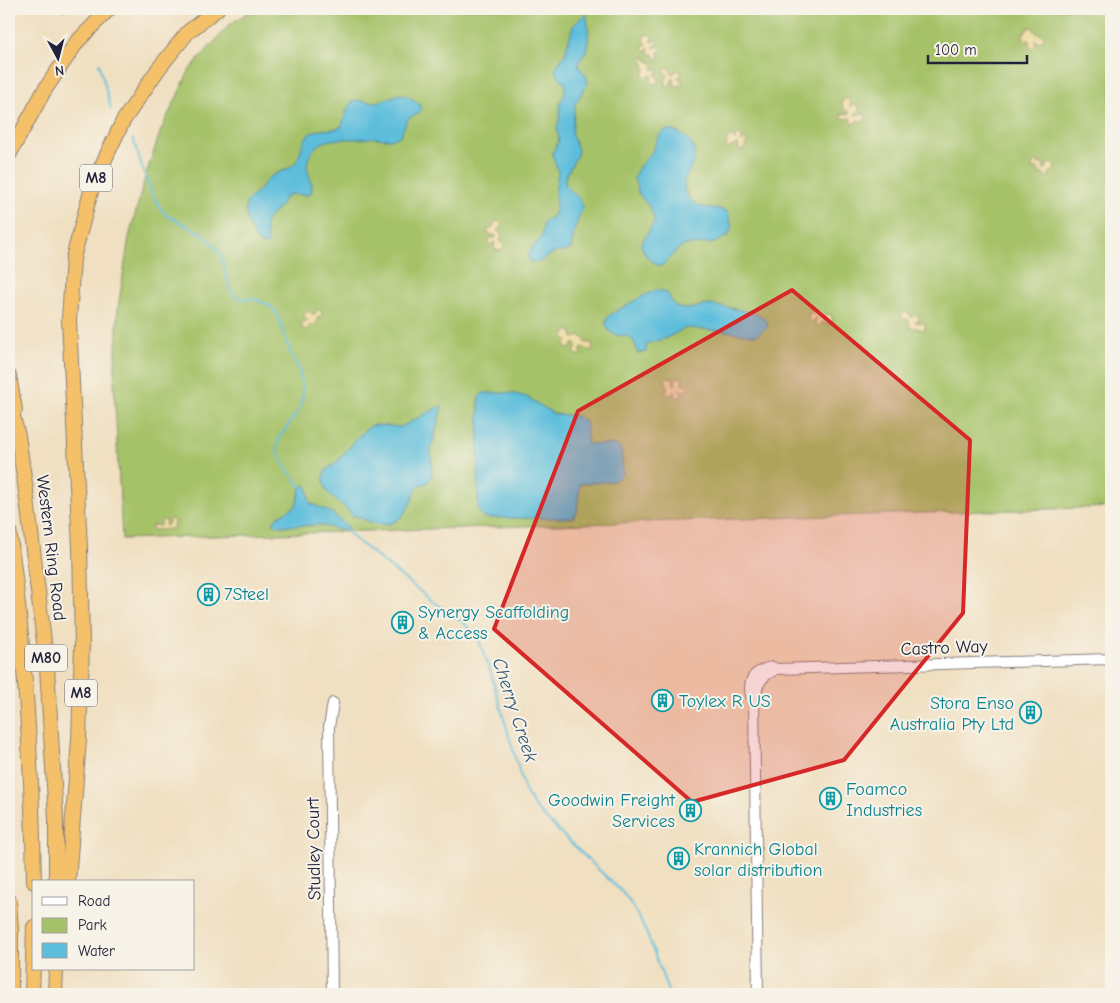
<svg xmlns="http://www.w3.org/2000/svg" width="1120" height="1003" font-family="'Comic Neue',sans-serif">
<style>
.green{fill:#a6c269;stroke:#647252}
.sand{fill:#eeda9e;stroke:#887e6c}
.water{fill:#5dbedb;stroke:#40708b}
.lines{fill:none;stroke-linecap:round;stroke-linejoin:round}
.stream{stroke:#5dbedb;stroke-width:2}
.minor-casing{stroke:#89807e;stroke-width:12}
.highway-casing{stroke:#89807e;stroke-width:16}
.minor{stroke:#fff;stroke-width:10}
.highway{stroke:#f4c16b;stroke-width:14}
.marked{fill:#d62828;fill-opacity:0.2;stroke:#d62828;stroke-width:4;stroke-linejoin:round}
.labels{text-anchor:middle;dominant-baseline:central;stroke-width:4;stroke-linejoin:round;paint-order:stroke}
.shield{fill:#f7f3e8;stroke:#62616f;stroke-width:1}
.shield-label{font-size:16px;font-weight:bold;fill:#22223b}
.street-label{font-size:18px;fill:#22223b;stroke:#f7f3e8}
.culture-label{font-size:18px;fill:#0d838f;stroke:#f7f3e8;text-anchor:start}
.water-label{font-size:19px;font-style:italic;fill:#375973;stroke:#f7f3e8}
</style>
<rect width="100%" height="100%" fill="#f7f3e8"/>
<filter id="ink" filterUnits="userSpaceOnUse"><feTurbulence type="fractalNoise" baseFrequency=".02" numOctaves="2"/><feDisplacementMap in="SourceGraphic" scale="10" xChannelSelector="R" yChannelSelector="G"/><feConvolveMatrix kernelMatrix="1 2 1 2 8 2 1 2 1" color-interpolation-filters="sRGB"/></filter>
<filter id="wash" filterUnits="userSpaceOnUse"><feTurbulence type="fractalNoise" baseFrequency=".0096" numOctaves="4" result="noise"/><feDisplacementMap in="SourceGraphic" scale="20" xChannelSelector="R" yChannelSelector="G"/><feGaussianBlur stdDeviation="1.12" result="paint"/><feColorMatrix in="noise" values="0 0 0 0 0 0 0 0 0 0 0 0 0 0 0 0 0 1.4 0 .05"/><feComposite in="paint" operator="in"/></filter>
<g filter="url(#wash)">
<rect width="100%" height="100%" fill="#f0dfc0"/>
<path class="green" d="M 253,9 L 1111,9 L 1111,507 L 122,539 L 114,386 L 118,308 L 129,237 L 146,174 L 161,130 L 190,69 L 229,25 Z"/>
<path class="sand" d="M 1029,27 L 1033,28 L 1036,33 L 1042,34 L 1044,37 L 1041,42 L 1035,41 L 1036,46 L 1034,48 L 1030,48 L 1029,40 L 1024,40 L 1023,32 L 1026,32 Z
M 649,34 L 652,36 L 651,42 L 657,40 L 658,42 L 653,48 L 659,46 L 662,47 L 661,50 L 658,52 L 660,56 L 658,59 L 655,59 L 654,54 L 649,54 L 649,48 L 646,52 L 643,49 L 643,46 L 647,44 L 644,40 L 644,36 Z
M 645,57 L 648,61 L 654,64 L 653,70 L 659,69 L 656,75 L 659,80 L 657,84 L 653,84 L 650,82 L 653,75 L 646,77 L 643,75 L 646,70 L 642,60 Z
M 665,68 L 669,68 L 673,74 L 678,70 L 682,72 L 682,74 L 678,77 L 679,79 L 683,80 L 681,85 L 675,86 L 673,77 L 670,86 L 667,85 L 665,80 L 668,76 L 664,71 Z
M 844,99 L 848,99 L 851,101 L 850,107 L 854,104 L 858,105 L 859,110 L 854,115 L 863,113 L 866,117 L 864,121 L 858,120 L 853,124 L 851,122 L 851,118 L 843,119 L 841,113 L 849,114 L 850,112 L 843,109 L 842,101 Z
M 741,135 L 742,138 L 741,142 L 745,139 L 747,140 L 744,150 L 739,150 L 738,144 L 727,149 L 726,148 L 728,137 L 732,137 L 735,140 L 736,136 Z
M 1037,161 L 1038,164 L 1041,163 L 1043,164 L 1044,169 L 1046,169 L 1047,165 L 1051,163 L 1054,165 L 1055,169 L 1053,172 L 1049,173 L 1049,177 L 1046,177 L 1043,174 L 1039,173 L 1038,169 L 1033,169 L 1032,164 Z
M 497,221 L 502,224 L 502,227 L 497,230 L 502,236 L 500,241 L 504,244 L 503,249 L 499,251 L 494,249 L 495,242 L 490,245 L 488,243 L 489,238 L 496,238 L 496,236 L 487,233 L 488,230 L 493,228 L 494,223 Z
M 319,310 L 322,313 L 321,316 L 318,317 L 317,324 L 315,325 L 311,324 L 307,330 L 303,329 L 301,323 L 308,320 L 305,318 L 304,314 L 309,311 L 314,316 L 316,311 Z
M 820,312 L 824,316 L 828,314 L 832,316 L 832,320 L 830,324 L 825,324 L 823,320 L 821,325 L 818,326 L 815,323 L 817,317 L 812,322 L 808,319 L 809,313 L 816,314 Z
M 904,312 L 909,313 L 911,318 L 914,315 L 919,316 L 919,319 L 915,322 L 925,323 L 925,329 L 922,330 L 917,328 L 911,328 L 909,326 L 909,320 L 902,318 L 902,314 Z
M 567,331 L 571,331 L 573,338 L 580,336 L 584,338 L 586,343 L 592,343 L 593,350 L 588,350 L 583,347 L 581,349 L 581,355 L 579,356 L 574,352 L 577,347 L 576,344 L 573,344 L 571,348 L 567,349 L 565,344 L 568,340 L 563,337 Z
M 667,377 L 673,378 L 674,385 L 676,384 L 675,379 L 678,377 L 683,380 L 681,384 L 687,384 L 688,388 L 686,391 L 678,389 L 682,394 L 681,397 L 675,396 L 674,391 L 672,395 L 667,394 L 666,391 L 668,387 L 665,380 Z
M 170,519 L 173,519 L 174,520 L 173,529 L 152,530 L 152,525 L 160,526 L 161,521 L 164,520 L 166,521 L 165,525 L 167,526 Z"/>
<path class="water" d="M 586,13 C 589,25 590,44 584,55 C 581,59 579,60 578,66 L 586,75 L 588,83 L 575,104 L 572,135 L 578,150 L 577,155 L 565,178 L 566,186 L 579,198 L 583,206 L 575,228 L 571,249 C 565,253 557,251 552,254 C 543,258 541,265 530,261 L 528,254 L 542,236 L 543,223 L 553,216 L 556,208 L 555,195 L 558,171 L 552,154 L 559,140 L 557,129 L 560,115 L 560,103 L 565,93 L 565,85 L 564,82 L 556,73 L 555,69 L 565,54 L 573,26 Z
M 401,94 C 408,96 424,103 420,112 C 417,116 412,115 409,118 C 405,122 403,131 400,136 C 392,140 386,139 377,138 C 371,137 364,139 358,139 C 338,139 316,137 308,159 C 304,171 315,182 311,193 L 306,195 L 291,194 L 285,197 L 278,209 L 267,219 L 265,226 L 268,244 L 262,245 C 255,239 251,231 248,222 C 241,200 249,201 262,187 C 264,184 266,180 269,178 C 277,171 287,172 295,163 C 303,154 300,139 311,133 C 320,128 332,131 341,127 C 345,119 346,101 358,100 C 363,100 369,103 374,102 C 384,102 392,95 401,94 Z
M 666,130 C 679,129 698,144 694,159 C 690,174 677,182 689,198 C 699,212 715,205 728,212 L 732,227 L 728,236 L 714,243 L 687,245 L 679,248 L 663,265 L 659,266 C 650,260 643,255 641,244 L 654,222 L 654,217 L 650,208 L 639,194 L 634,179 C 636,168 644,162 651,153 C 657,144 656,135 666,130 Z
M 656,290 C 659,291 664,290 667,293 C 673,301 672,309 686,309 C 694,309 701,305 709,305 C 716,305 753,312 759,315 C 764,318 767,321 768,326 L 757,335 L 751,335 L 726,331 L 686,328 L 664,339 L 649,343 L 646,346 L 646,352 L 637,353 C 635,327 614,342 607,328 C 605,325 606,320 608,317 C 611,313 650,292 656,290 Z
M 483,393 L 511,393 L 527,397 L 554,414 L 576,416 L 585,421 L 588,444 L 616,445 L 621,449 L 623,474 L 614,481 L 580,484 L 577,512 L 573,518 L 485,518 L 478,511 L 479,397 Z
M 440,406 L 442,406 L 431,449 L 432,476 L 427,483 L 420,485 L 417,487 C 409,511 398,533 368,521 C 362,519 360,516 353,516 C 340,499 319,497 325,471 L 336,463 L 359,436 L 369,427 L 375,425 L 401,427 Z
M 307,485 L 310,503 L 332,513 L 349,528 L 341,530 L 321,525 L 278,526 L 273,523 L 277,517 L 296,506 L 301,487 Z"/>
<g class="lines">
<path class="stream" d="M 63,9 L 64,11
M 99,63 L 111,109
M 133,139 C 142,163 148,195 166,215 L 201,233 L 216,247 L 221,255 L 229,286 L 234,295 L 241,299 L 254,299 L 269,305 L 277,314 L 290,352 L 299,369 L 303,390 L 302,401 L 297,413 L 279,438 L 277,450 L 284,465 L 302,488
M 344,528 L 355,539 L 432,601 L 464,623 L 478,638 L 491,674 L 525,791 L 536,809 L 622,892 C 646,921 656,959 669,994"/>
</g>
</g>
<g filter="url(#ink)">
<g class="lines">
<defs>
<path id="minor" d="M 754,706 C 746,685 749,672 772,667 L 777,669 L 1111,659
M 332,994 L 329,727 L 333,703
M 758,994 L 754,699 C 757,686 760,677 773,671"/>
<path id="highway" d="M 9,155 L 44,91 L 77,42 L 109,9
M 9,376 L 15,410
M 9,401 L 18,436 L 26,491 L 47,667 L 56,819 L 56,882
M 9,530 C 25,647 32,764 34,882
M 68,882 L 79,740 L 82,644 L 80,548 L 69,320 L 73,258 L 93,184 L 123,121 L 159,68 L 188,32 L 217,9
M 9,900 L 11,931 L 11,994
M 32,994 L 34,927
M 55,994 L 56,969"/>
</defs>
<use href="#minor" class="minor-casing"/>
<use href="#highway" class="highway-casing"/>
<use href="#minor" class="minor"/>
<use href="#highway" class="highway"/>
</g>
</g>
<path class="marked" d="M 792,290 L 970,440 L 963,613 L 844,760 L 692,802 L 494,629 L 578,411 Z"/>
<defs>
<symbol id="building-ring" viewBox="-11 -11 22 22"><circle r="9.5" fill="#f7f3e8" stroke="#0f9aa8" stroke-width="1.5"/><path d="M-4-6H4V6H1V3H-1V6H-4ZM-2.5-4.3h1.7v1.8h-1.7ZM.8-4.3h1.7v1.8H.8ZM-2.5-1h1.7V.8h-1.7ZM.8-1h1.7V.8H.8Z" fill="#0f9aa8"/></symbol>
</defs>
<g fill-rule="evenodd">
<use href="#building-ring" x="196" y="582" width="25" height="25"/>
<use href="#building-ring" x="390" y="610" width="25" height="25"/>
<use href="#building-ring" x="650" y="688" width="25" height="25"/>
<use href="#building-ring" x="1018" y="700" width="25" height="25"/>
<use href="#building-ring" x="818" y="786" width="25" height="25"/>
<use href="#building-ring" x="678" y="798" width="25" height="25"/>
<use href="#building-ring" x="666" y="846" width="25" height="25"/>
</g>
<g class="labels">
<g class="shield">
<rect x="80" y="164.5" width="32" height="27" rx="4"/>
<rect x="25" y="644.5" width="42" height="27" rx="4"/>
<rect x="65" y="679.5" width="32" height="27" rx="4"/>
</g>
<g class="shield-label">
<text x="96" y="178">M8</text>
<text x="46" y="658">M80</text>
<text x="81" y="693">M8</text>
</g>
<g class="street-label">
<text transform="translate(51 548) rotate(83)">Western Ring Road</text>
<text transform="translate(944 648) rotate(-2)">Castro Way</text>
<text transform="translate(314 849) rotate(-91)">Studley Court</text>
</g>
<g class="culture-label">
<text x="224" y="594">7Steel</text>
<text x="418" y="612">Synergy Scaffolding<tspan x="418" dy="21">&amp; Access</tspan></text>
<text x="679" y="701">Toylex R US</text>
<text x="1014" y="703" text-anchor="end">Stora Enso<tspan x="1014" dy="21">Australia Pty Ltd</tspan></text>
<text x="846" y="789">Foamco<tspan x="846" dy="21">Industries</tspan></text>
<text x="675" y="800" text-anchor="end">Goodwin Freight<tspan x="675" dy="21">Services</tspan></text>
<text x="694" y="849">Krannich Global<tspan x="694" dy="21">solar distribution</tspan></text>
</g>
<g class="water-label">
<text transform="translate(515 710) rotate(72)">Cherry Creek</text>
</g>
</g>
<rect width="1120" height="1003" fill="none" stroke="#f7f3e8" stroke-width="30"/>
<rect x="32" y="880" width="162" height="90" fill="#f7f3e8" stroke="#a29fa3"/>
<rect x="42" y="897" width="25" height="8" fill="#ffffff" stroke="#a29fa3"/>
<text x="78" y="906" font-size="15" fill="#22223b">Road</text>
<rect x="42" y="918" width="25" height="15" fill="#a6c269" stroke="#a29fa3"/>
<text x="78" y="930" font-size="15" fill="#22223b">Park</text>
<rect x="42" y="943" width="25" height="15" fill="#5dbedb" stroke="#a29fa3"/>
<text x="78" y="956" font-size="15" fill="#22223b">Water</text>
<g transform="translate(58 58) rotate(173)" stroke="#f7f3e8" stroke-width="4" paint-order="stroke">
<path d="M0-4L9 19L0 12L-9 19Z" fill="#22223b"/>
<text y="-8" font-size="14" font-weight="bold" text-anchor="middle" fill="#22223b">N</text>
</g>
<path d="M928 55v8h99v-8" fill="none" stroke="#22223b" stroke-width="2.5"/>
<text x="935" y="55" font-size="15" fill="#22223b" stroke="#f7f3e8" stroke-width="4" paint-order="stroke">100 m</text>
</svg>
